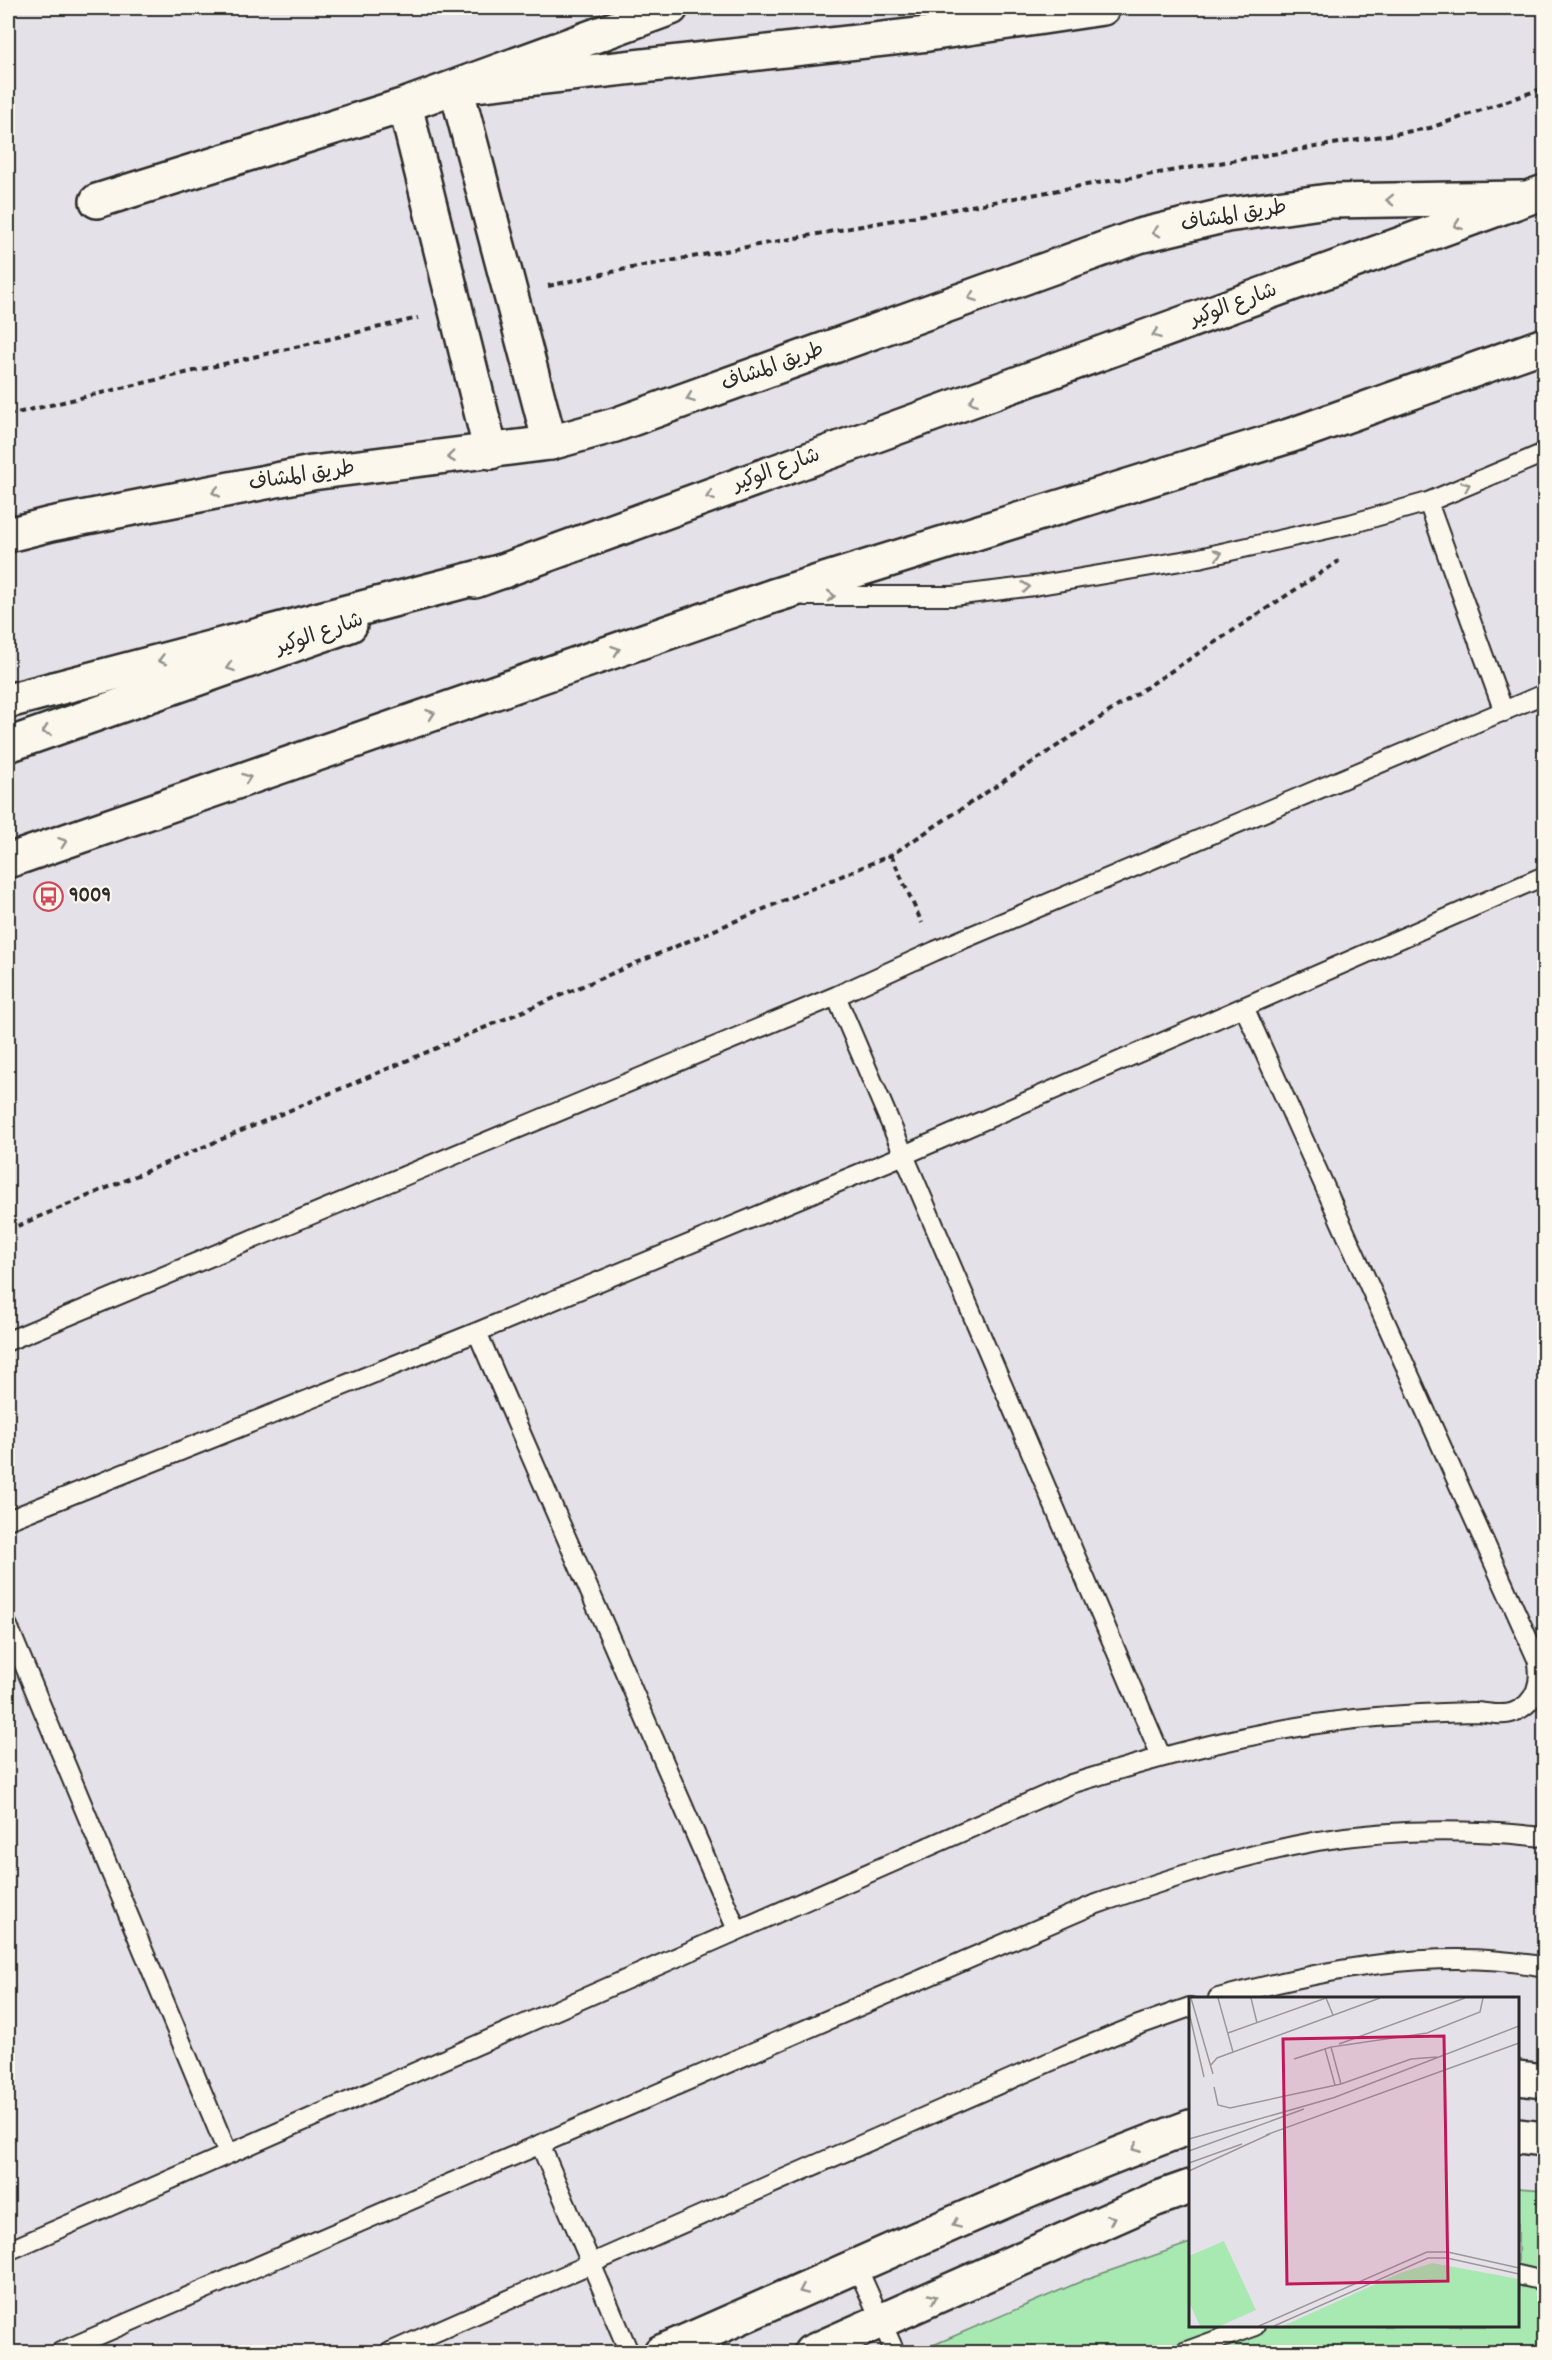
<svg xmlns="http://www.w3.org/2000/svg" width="1552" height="2360" font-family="Dekko,'Playpen Sans Arabic',sans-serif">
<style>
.pitch{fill:#a8e8b1;stroke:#6a8a6e;stroke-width:1.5}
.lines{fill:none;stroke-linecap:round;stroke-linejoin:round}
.service-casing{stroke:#2b2b2b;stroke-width:22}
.minor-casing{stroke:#2b2b2b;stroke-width:38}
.tertiary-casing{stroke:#2b2b2b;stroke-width:38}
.secondary-casing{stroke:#2b2b2b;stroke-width:38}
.motorway-casing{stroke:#2b2b2b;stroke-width:38}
.path{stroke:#2b2b2b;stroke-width:4;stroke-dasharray:6 4.5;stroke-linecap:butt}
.service{stroke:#fbf7ec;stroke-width:18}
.minor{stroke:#fbf7ec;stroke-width:33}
.tertiary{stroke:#fbf7ec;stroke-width:33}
.secondary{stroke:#fbf7ec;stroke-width:33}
.motorway{stroke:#fbf7ec;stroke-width:33}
.oneway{stroke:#93918c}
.labels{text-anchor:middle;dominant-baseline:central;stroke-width:4.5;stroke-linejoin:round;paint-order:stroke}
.street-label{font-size:21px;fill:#2b2b2b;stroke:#fbf7ec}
.poi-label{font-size:21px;font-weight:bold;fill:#2b2b2b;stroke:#fbf7ec;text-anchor:start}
.inset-road{fill:none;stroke:#9b989c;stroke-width:1.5}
.view{fill:#c2185b;fill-opacity:0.15;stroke:#c2185b;stroke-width:3}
.inset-edge{fill:none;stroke:#2b2b2b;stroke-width:3}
</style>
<rect width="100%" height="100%" fill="#e5e1e8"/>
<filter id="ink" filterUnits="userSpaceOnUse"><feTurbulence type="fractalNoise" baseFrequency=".0167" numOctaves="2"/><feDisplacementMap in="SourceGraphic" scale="12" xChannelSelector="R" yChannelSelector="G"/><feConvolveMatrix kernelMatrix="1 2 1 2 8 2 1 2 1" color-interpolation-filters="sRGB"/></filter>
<g filter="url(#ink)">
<path class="pitch" d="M 1518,2188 L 1544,2190 L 1544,2352 L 917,2352 L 1089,2278 L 1190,2243 L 1190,2326 L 1518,2326 Z"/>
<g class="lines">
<defs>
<path id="service" d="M 1428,502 L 1504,712
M 805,596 L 953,596 L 1034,586 L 1199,558 L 1350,524 L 1428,502 L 1544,453
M 836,996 L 1161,1756
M 477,1332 L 737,1930
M 8,1341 L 836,996 L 935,951 L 1544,694
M 8,1520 L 477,1332 L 904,1155 L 1544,876
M 8,1626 L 228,2154
M 1218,1998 C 1322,1970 1436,1946 1544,1967
M 540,2144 L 629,2352
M 8,2251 L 1071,1784 C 1165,1755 1256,1730 1355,1719 C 1395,1715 1434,1713 1474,1712 C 1487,1712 1502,1717 1514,1712 C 1537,1703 1542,1680 1537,1659 L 1244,1007
M 857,2267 L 895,2352
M 1518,2275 L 1544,2281
M 60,2352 L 1091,1906 C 1165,1880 1240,1855 1318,1841 C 1392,1829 1470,1829 1544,1837
M 390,2352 L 1072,2052 L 1136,2026 L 1190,2007
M 1184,2352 L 1255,2326"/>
<path id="minor" d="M 405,105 L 491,452
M 97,201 L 405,105 L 671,8
M 550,443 L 456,87 L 928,34 L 1103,8"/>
<path id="tertiary" d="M 8,535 L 51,524 L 312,473 L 550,443 L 615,425 L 1139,236 L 1227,215 L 1328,201 L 1522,198
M 1518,2078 L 1544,2081
M 1518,2136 L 1544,2139
M 661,2352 C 837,2276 1011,2193 1190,2127
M 811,2352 L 1156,2199 L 1190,2187"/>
<path id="secondary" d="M 475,581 L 1544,192
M 8,745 L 350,625
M 8,861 L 773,596 L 1292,435 L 1544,345"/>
<path id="motorway" d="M 8,701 L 503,571"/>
</defs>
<use href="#service" class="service-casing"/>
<use href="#minor" class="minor-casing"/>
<use href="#tertiary" class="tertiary-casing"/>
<use href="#secondary" class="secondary-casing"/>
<use href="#motorway" class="motorway-casing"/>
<path class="path" d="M 548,286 L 626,269 L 1086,185 L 1430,128 L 1544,88
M 8,415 L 418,318
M 891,855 L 922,923
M 8,1230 L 891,855 L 1339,561"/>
<use href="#service" class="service"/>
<use href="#minor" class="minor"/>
<use href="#tertiary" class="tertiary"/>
<use href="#secondary" class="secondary"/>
<use href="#motorway" class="motorway"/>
</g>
<defs><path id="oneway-chevron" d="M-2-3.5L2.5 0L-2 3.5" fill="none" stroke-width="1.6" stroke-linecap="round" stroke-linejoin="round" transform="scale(1.5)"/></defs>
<g class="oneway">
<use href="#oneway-chevron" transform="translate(1390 200) rotate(179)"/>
<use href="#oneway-chevron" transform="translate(1458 225) rotate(160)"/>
<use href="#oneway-chevron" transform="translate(1156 232) rotate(166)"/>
<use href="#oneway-chevron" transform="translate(972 297) rotate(160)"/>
<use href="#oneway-chevron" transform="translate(1156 334) rotate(160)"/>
<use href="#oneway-chevron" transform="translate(690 398) rotate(160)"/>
<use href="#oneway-chevron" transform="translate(973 401) rotate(160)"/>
<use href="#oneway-chevron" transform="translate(451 457) rotate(173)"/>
<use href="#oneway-chevron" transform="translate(1466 486) rotate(-23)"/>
<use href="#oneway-chevron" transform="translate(216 492) rotate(169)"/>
<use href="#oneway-chevron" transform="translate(710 496) rotate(160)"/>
<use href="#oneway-chevron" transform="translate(1218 554) rotate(-13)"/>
<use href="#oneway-chevron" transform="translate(1026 587) rotate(-7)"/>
<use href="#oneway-chevron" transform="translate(831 596)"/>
<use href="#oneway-chevron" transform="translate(616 650) rotate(-19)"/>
<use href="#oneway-chevron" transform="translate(162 660) rotate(165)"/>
<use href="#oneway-chevron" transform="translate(230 667) rotate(161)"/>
<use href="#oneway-chevron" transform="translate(431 714) rotate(-19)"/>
<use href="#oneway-chevron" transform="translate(46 731) rotate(161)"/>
<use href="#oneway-chevron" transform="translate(247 778) rotate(-19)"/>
<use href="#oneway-chevron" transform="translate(63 842) rotate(-19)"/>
<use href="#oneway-chevron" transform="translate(1136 2148) rotate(158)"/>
<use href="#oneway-chevron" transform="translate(1111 2219) rotate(-24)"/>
<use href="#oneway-chevron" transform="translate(956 2224) rotate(156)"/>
<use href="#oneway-chevron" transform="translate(803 2290) rotate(156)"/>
<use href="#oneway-chevron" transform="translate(933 2298) rotate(-24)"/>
</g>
</g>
<defs>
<symbol id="bus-ring" viewBox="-11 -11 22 22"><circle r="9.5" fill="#fbf7ec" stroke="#d1495b" stroke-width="1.5"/><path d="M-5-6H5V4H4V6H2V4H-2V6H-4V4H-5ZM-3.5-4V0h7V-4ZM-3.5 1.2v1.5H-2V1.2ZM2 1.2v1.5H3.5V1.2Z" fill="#d1495b"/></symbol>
</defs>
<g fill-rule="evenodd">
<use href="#bus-ring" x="32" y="880" width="33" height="33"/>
</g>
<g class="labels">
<g class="street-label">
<text transform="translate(1234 217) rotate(-10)">طريق المشاف</text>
<text transform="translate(1234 306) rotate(-20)">شارع الوكير</text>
<text transform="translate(773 368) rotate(-20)">طريق المشاف</text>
<text transform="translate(777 471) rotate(-20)">شارع الوكير</text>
<text transform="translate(302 477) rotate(-9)">طريق المشاف</text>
<text transform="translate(320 635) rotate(-19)">شارع الوكير</text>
</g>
<g class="poi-label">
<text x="69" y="897">9009</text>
</g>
</g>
<g transform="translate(1189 1997)">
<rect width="330" height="330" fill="#e5e1e8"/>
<path d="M 35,244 L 67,313 L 31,329 L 11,329 L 0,305 L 0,259 ZM 243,266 L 330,282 L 330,329 L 94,329 L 211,276 Z" fill="#a8e8b1"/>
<path class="inset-road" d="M 2,1 L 24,77M 29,1 L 44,55M 62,1 L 68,26M 0,15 L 15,80M 39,36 L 137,1 L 144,18M 150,47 L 276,1M 136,52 L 146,88M 105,62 L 142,50M 21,69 L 28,61 L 191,1M 152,87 L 142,50 L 238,36 L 291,15 L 294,1M 25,90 L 29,108 L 41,111 L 152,87 L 222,62 L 248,60M 144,101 L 330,29M 77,138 L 330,46M 0,142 L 147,100M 0,154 L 115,112M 0,166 L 53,147M 0,174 L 81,137M 70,329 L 238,255 L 259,255 L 330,271M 85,329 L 239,261 L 258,261 L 330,277"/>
<path class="view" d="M 255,39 L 259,284 L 98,287 L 94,42 Z"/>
<rect width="330" height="330" class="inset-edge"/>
</g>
<rect width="1552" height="2360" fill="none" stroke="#fbf7ec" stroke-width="30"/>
<rect x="15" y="15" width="1522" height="2330" fill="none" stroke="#2b2b2b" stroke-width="2" filter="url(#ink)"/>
</svg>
